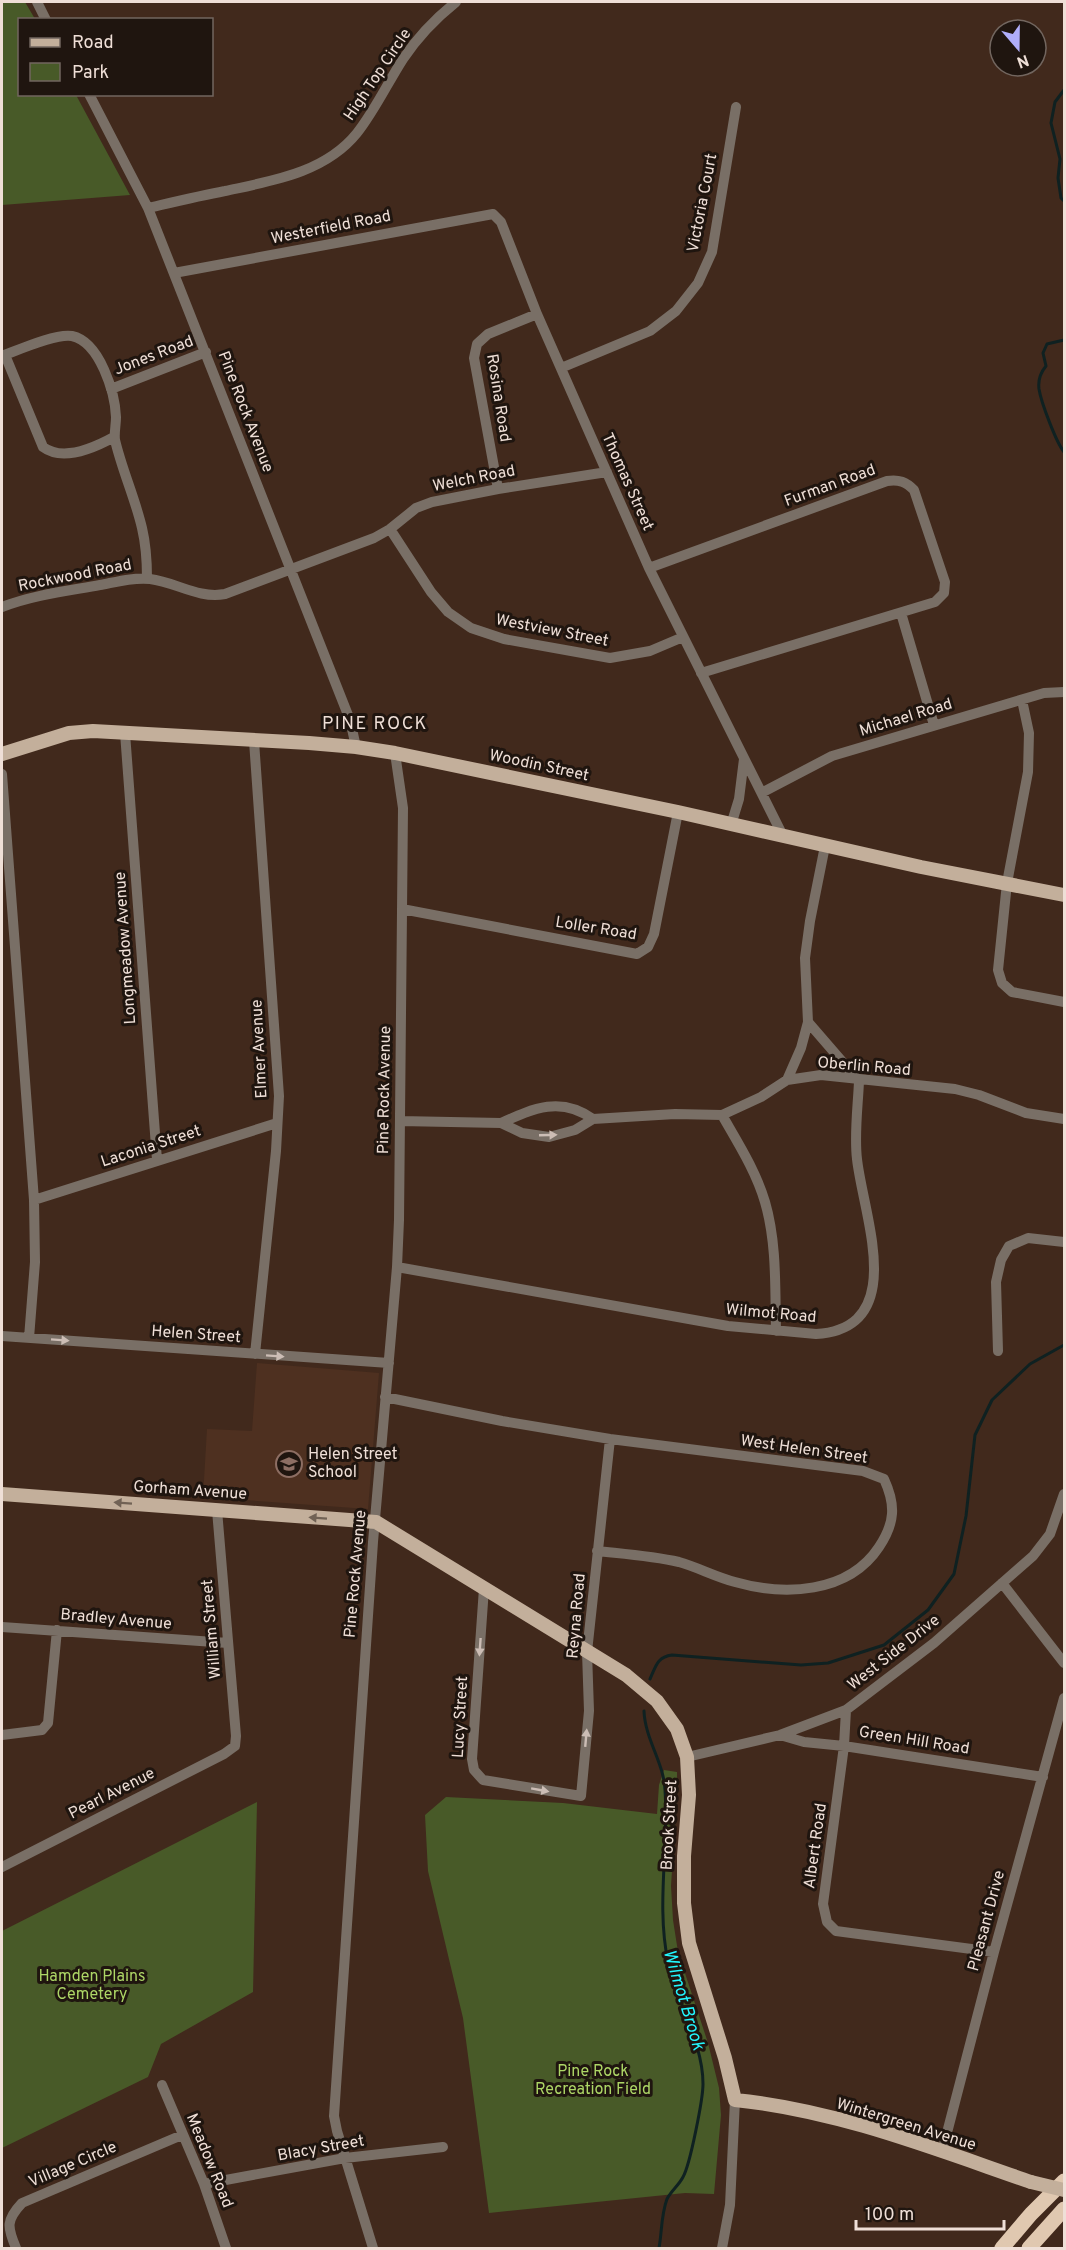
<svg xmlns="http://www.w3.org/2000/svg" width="1066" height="2250" font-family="Overpass,sans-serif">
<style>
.built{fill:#4e3020}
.green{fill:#485a28}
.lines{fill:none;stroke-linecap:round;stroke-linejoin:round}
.stream{stroke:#0f2121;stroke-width:3}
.minor{stroke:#796f66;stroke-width:10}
.major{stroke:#c3af9b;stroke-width:14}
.highway{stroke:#e0c8b0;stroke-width:15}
.major-bridge{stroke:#c3af9b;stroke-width:14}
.oneway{fill:#ccbdb5}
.oneway2{fill:#716255}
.labels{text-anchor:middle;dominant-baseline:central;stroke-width:6;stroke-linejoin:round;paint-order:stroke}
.street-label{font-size:16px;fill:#efdfd7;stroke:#1f150f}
.poi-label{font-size:16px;fill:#efdfd7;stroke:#1f150f;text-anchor:start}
.park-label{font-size:16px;fill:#add666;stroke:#1f150f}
.neighbourhood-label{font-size:18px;letter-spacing:1.5px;fill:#efdfd7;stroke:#1f150f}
.water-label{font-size:18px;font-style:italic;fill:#22f6fe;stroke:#1f150f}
</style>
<rect width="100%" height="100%" fill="#41291c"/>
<path class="built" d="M 257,1363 L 379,1373 L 368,1509 L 203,1497 L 207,1429 L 252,1431 Z"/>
<path class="green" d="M 2,2 L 25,2 L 35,19 L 20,20 L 20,94 L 76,95 L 130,195 L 2,205 Z
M 664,1770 L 677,1772 L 677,1794 L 671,1886 L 673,1920 L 678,1952 L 708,2043 L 719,2088 L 721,2115 L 714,2194 L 685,2193 L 489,2213 L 463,2018 L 428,1871 L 425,1815 L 446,1797 L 563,1803 L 657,1814 L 659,1785 Z
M 257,1802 L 253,1992 L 161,2044 L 148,2077 L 2,2148 L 2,1931 Z"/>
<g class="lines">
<path class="stream" d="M 1064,90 L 1055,102 L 1051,123 L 1060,159 L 1058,178 L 1061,198 L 1064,201
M 1064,340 L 1047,344 L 1043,353 L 1046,366 C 1041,372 1038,381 1039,389 C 1041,402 1056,442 1064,452
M 650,1679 C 656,1666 657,1657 672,1655 L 801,1665 L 828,1663 L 884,1645 L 928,1610 L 954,1574 L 966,1516 L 975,1435 L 992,1400 L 1030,1364 L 1064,1345
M 644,1711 C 645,1739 664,1763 665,1790 C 669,1848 656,1904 668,1962 C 677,2002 703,2043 703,2084 C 703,2099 690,2165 683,2177 C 679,2185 671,2191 667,2199 C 661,2215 662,2232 659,2248"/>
<path class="minor" d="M 37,2 L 46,20
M 89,94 L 148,208 L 350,720 L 356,747
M 148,208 C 174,202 199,196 225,191 C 271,181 325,173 357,133 C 375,110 387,84 403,59 C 417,38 436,18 456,2
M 174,273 L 493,214 L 501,222 L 537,314 L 649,568 L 783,836
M 5,355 L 43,447 C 63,462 94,448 114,437
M 2,356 C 18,350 56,333 72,336 C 100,342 115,393 116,417 C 116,425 114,433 115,440 C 122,470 135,498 142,528 C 146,545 147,562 147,578
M 561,368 L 650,331 L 676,311 L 698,283 L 712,252 L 736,107
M 111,389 L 206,352
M 498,489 L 474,358 L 477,344 L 488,334 L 537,314
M 390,529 L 431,592 L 448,612 L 471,628 L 504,639 L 610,658 L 650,651 L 683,637
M 649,568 L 887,481 C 899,479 906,482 914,490 L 945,582 L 944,593 L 935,602 L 701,673
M 2,607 C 33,595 67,591 100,585 C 116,582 133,577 150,579 C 176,582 198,599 225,594 L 374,538 L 390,529 L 416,508 L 432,502 L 498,489 L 607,472
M 901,613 L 934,725
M 1022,700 L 1029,733 L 1028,772 L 1007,883 L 998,970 L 1002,983 L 1012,992 L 1064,1002
M 125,733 L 157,1160
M 254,741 L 279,1096 L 276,1151 L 255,1354
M 2,774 L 34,1200 L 35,1262 L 29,1338
M 763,792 L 832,756 L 1044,693 L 1064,692
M 731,825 L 739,799 L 744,759
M 402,909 L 637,954 L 648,947 L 654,934 L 678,812
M 787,1080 L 801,1048 L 808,1022 L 805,958 L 810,921 L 825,846
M 722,1115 C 738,1143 756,1171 765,1202 C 777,1243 775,1289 776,1331
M 400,1121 L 501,1123 L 522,1133 L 549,1137 L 575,1130 L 593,1119 L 675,1114 L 722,1115 L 761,1097 L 787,1080 L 821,1075 L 955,1089 L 979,1095 L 1026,1113 L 1064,1119
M 501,1123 C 534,1108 561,1096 593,1119
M 34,1200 L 277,1123
M 397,1267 L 728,1326 L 816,1334 C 910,1328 863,1215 857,1159 C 854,1134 858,1106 859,1081 L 808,1022
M 2,1336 L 389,1363
M 998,1351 L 996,1282 L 1001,1260 L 1009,1246 L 1028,1238 L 1064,1242
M 385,1397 L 502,1421 L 610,1439 L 863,1471 L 884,1479 C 896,1505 895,1523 879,1547 C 848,1594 784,1596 735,1582 C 716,1577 697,1567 679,1562 C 652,1556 624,1554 597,1551
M 1002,1583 L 1064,1663
M 484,1588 L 472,1759 L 474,1770 L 483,1780 L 581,1796 L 589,1711 L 587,1652 L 610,1439
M 2,1627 L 228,1643
M 846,1710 L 844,1746 L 823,1904 L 827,1922 L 836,1931 L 994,1952
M 2,1735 L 42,1730 L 48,1723 L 57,1630
M 780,1735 L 804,1742 L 844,1746 L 1043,1777
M 687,1757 L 780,1735 L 846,1710 L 934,1643 L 1033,1556 L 1050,1534 L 1064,1494
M 2,1867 L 224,1754 L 235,1746 L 236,1736 L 217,1510
M 162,2085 L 204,2184 L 226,2248
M 942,2152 L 994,1952 L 1064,1698
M 204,2184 L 345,2158 L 443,2147
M 16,2248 C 7,2227 6,2220 22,2203 L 182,2135
M 373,2248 L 337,2131 L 334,2116 L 373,1542 L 397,1267 L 399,1220 L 403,808 L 395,753
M 722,2248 L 730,2205 L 735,2100"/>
<path class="major" d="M 2,754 L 69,733 L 93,731 L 309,743 L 356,747 L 395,753 L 678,812 L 921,867 L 1064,895
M 2,1494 L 376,1522 L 626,1675 L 657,1701 L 677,1729 L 687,1757 L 689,1795 L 684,1856 L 684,1903 L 689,1943 L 725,2058 L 735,2100 C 837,2110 935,2149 1031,2182"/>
<path class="highway" d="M 1002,2248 L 1031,2214 L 1064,2181
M 1029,2248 L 1064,2209"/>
<path class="major-bridge" d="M 1031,2182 L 1064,2190"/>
</g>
<defs><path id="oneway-solid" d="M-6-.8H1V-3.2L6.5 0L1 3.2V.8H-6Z" transform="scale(1.5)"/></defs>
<g class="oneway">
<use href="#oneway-solid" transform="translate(548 1135) rotate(-2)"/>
<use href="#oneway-solid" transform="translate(60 1340) rotate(4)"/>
<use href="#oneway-solid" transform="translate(275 1356) rotate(4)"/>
<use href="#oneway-solid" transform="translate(480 1647) rotate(94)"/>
<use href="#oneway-solid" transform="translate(586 1738) rotate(-85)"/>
<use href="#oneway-solid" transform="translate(540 1790) rotate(10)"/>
</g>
<g class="oneway2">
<use href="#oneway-solid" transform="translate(123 1503) rotate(-176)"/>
<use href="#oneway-solid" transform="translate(318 1518) rotate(-176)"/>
</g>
<defs>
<symbol id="school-ring" viewBox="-11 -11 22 22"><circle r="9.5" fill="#1f150f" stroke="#8d6e63" stroke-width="1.5"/><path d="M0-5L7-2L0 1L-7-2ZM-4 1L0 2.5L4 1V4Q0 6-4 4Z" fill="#8d6e63"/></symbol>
</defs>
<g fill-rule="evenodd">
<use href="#school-ring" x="274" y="1449" width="30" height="30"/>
</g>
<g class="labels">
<g class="street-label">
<text transform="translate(378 75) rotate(-56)">High Top Circle</text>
<text transform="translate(703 203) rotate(-79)">Victoria Court</text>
<text transform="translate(331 228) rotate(-11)">Westerfield Road</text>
<text transform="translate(154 356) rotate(-21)">Jones Road</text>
<text transform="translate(498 398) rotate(81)">Rosina Road</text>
<text transform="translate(245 412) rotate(69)">Pine Rock Avenue</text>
<text transform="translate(474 479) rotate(-11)">Welch Road</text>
<text transform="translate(627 482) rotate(66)">Thomas Street</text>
<text transform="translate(830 486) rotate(-20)">Furman Road</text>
<text transform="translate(75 576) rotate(-11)">Rockwood Road</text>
<text transform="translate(552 631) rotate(11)">Westview Street</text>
<text transform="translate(906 718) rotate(-17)">Michael Road</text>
<text transform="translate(539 766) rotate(12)">Woodin Street</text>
<text transform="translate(596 929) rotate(9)">Loller Road</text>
<text transform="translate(126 948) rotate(-94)">Longmeadow Avenue</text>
<text transform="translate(260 1049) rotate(-93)">Elmer Avenue</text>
<text transform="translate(864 1067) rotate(5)">Oberlin Road</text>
<text transform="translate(385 1090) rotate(-89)">Pine Rock Avenue</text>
<text transform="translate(151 1147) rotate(-18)">Laconia Street</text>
<text transform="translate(771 1314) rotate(5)">Wilmot Road</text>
<text transform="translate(196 1335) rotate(4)">Helen Street</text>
<text transform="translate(804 1450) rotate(8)">West Helen Street</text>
<text transform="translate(190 1491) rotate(4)">Gorham Avenue</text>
<text transform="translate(356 1574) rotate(-85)">Pine Rock Avenue</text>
<text transform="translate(577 1616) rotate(-85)">Reyna Road</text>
<text transform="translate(116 1620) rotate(5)">Bradley Avenue</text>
<text transform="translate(212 1629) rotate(-95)">William Street</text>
<text transform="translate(894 1653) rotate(-38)">West Side Drive</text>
<text transform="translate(461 1717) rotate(-87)">Lucy Street</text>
<text transform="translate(914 1741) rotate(9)">Green Hill Road</text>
<text transform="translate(112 1794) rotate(-27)">Pearl Avenue</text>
<text transform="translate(670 1825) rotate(-87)">Brook Street</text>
<text transform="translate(816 1846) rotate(-82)">Albert Road</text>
<text transform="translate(987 1921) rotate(-75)">Pleasant Drive</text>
<text transform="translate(906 2125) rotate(17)">Wintergreen Avenue</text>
<text transform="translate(321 2149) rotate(-10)">Blacy Street</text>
<text transform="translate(209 2161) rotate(68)">Meadow Road</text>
<text transform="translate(73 2165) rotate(-23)">Village Circle</text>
</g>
<g class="poi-label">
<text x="308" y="1455">Helen Street<tspan x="308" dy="18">School</tspan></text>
</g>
<g class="park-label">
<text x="92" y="1977">Hamden Plains<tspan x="92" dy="18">Cemetery</tspan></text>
<text x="593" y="2072">Pine Rock<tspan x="593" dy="18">Recreation Field</tspan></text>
</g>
<g class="neighbourhood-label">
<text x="375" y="724">PINE ROCK</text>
</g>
<g class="water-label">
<text transform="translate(683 2000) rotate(73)">Wilmot Brook</text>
</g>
</g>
<rect width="1066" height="2250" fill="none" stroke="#efdfd7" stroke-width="6"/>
<rect x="18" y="18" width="195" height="78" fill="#1f150f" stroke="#72665f" stroke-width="1.5"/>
<rect x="30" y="38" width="30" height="9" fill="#c3af9b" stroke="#72665f" stroke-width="1.5"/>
<text x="72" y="48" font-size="18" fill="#efdfd7">Road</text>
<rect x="30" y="63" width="30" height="18" fill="#485a28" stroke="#72665f" stroke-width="1.5"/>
<text x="72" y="78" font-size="18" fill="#efdfd7">Park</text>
<g transform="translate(1018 48) rotate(160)"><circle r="28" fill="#1f150f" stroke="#72665f" stroke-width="1.5"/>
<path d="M0-4.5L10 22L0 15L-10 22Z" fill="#b0aefa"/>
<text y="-9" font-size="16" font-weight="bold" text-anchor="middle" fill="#efdfd7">N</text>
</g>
<path d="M856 2220v9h148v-9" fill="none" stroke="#efdfd7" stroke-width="3"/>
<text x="865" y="2220" font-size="18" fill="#efdfd7" stroke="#1f150f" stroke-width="4.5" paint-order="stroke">100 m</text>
</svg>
